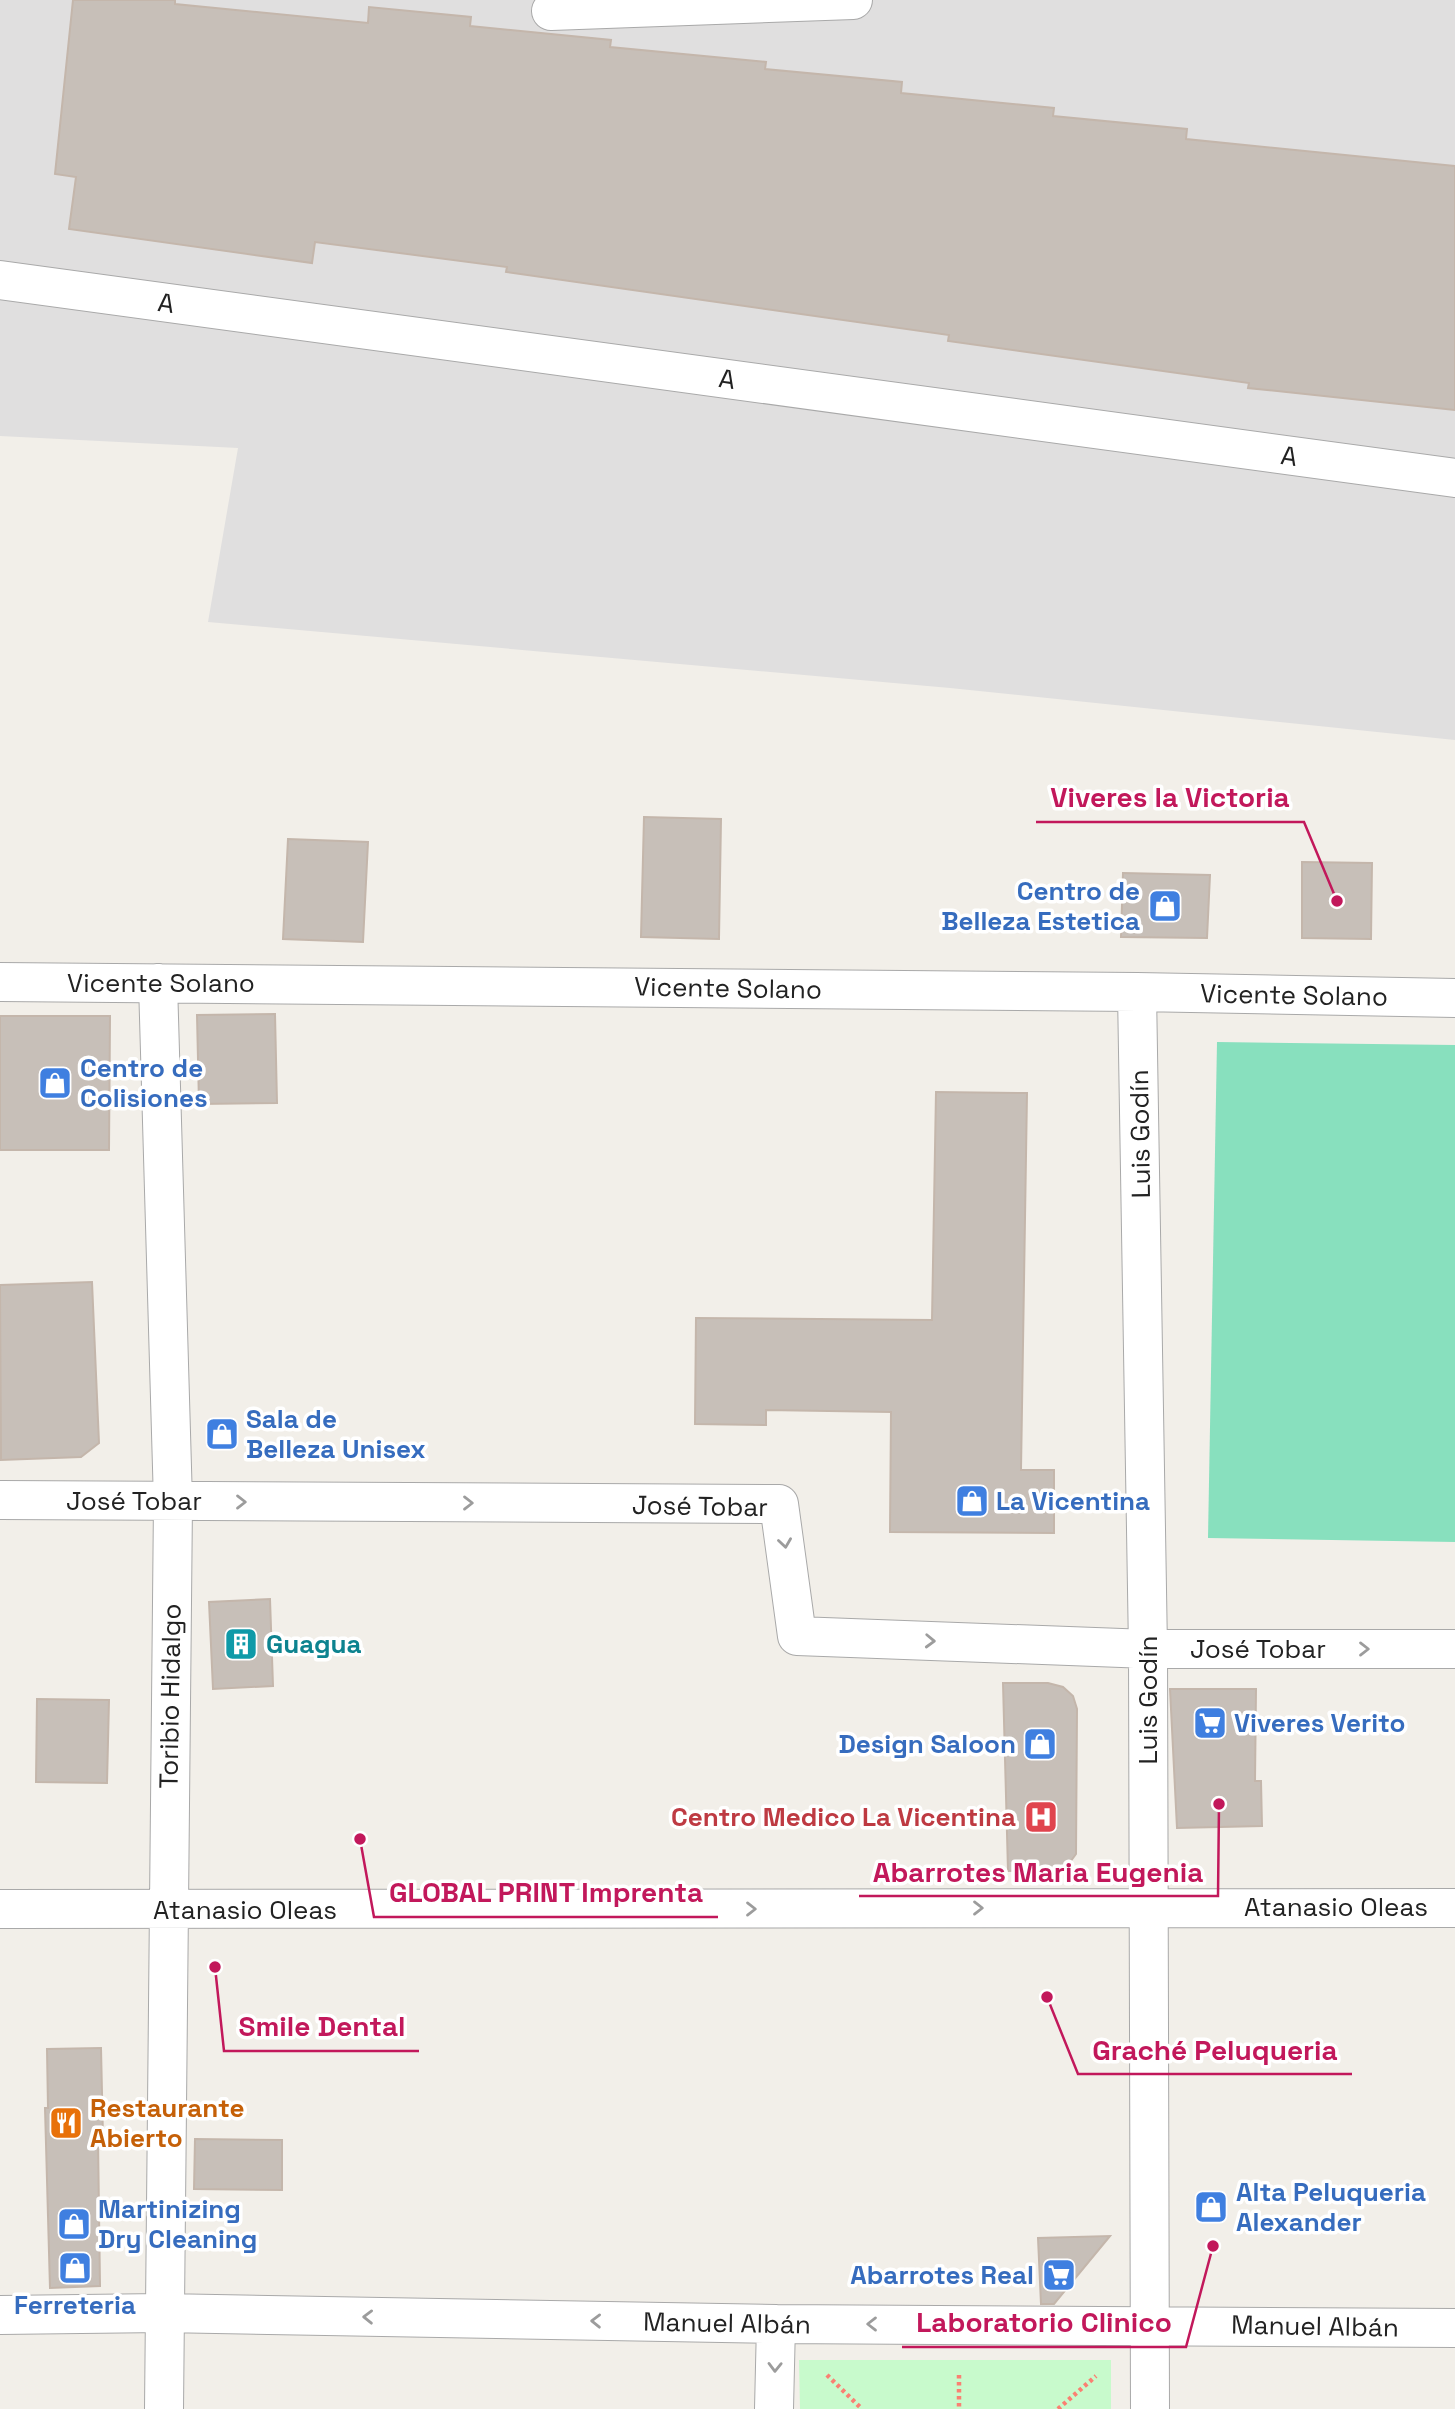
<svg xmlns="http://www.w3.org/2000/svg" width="1455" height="2409" font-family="'Space Grotesk',sans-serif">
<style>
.residential{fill:#e0dfdf}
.park{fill:#c8facc}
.pitch{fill:#88e0be}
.building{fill:#c7bfb8;stroke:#c4b6ab;stroke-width:2}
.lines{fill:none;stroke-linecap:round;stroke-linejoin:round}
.minor-casing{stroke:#a9a9a9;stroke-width:40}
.path{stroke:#fa8072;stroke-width:4.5;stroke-dasharray:3.5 3.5;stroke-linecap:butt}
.minor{stroke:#fff;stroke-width:38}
.oneway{stroke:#9c9c9c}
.labels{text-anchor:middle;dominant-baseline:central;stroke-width:7;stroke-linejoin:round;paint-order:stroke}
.street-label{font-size:26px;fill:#222;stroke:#fff}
.shop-label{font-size:26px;font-weight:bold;fill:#366cbe;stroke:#fff;text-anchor:start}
.culture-label{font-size:26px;font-weight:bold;fill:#0d838f;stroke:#fff;text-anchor:start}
.health-label{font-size:26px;font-weight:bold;fill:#be3a42;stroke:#fff;text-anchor:end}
.food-label{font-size:26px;font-weight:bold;fill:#c56008;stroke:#fff;text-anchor:start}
.leader{fill:none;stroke:#c2185b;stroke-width:2.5}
.callout-dot{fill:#c2185b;stroke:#fff;stroke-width:2.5}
.callout-label{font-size:28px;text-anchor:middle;font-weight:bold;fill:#c2185b;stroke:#fff;stroke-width:7;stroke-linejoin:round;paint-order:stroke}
</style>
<rect width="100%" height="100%" fill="#f2efe9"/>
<path class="residential" d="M 0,0 L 1455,0 L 1455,740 L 950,688 L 208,622 L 238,448 L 0,436 Z"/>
<path class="park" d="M 799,2360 L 1111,2360 L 1111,2409 L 800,2409 Z"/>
<path class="pitch" d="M 1217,1042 L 1455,1045 L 1455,1542 L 1208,1538 Z"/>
<path class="building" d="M 73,0 L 175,0 L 175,4 L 368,23 L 369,7 L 471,17 L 470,26 L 611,40 L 610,47 L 766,62 L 765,69 L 902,82 L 901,93 L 1054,108 L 1053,116 L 1187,129 L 1186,139 L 1455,166 L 1455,410 L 1248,388 L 1249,383 L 948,341 L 949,335 L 506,272 L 507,267 L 315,242 L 312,263 L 69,229 L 76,177 L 55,174 Z
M 644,817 L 721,819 L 719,939 L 641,937 Z
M 288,839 L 368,842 L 363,942 L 283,939 Z
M 1302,862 L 1372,863 L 1371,939 L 1302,938 Z
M 1123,873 L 1210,875 L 1207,938 L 1121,937 Z
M 275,1014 L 277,1103 L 199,1104 L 197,1015 Z
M 0,1016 L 110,1016 L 109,1150 L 0,1150 Z
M 936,1092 L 1027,1093 L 1021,1470 L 1054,1470 L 1054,1533 L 890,1532 L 891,1412 L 766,1410 L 766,1425 L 695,1424 L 696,1318 L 932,1320 Z
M 92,1282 L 99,1443 L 81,1457 L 1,1460 L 0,1285 Z
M 270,1599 L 273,1686 L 213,1689 L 209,1602 Z
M 1003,1683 L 1048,1683 L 1063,1687 L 1073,1696 L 1077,1709 L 1076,1854 L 1068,1865 L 1053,1870 L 1008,1871 Z
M 1170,1689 L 1256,1689 L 1255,1781 L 1261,1781 L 1262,1826 L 1177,1828 Z
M 37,1699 L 109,1700 L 107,1783 L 36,1782 Z
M 101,2048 L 103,2138 L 98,2139 L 100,2286 L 50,2288 L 45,2108 L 48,2108 L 47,2049 Z
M 195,2139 L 282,2140 L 282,2190 L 194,2189 Z
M 1110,2236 L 1054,2304 L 1041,2304 L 1038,2238 Z"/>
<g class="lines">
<defs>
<path id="minor" d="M 551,11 L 853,0
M 0,280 L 1455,478
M 0,982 L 1137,992 L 1455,998
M 158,983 L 173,1502 L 164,2409
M 1137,992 L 1148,1649 L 1150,2409
M 0,1500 L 779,1504 L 797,1636 L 1148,1649 L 1455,1649
M 0,1909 L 1455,1908
M 0,2315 L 162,2313 L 776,2324 L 1455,2328
M 774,2409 L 776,2324"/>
</defs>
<use href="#minor" class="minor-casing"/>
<path class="path" d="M 827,2375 L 862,2409
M 959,2375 L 959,2409
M 1058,2409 L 1096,2376"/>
<use href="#minor" class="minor"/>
</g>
<defs><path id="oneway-chevron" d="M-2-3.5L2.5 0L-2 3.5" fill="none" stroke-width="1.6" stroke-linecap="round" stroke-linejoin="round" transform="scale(1.75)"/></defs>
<g class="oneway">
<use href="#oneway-chevron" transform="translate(241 1502)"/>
<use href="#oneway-chevron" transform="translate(468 1503)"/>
<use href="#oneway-chevron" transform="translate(785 1543) rotate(82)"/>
<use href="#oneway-chevron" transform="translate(930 1641) rotate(2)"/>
<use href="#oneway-chevron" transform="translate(1364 1649)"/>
<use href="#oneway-chevron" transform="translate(978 1908)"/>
<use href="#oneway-chevron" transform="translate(751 1909)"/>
<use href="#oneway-chevron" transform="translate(368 2317) rotate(-179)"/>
<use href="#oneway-chevron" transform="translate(596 2321) rotate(-179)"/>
<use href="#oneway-chevron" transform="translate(872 2324) rotate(-180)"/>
<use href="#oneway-chevron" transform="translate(775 2367) rotate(91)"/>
</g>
<defs>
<symbol id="shop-square" viewBox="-11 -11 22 22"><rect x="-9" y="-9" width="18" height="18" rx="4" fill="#3f7fe0" stroke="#fff"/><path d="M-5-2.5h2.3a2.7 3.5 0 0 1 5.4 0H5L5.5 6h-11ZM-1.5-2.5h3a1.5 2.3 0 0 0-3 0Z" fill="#fff"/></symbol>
<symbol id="building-square" viewBox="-11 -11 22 22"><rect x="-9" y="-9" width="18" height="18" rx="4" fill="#0f9aa8" stroke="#fff"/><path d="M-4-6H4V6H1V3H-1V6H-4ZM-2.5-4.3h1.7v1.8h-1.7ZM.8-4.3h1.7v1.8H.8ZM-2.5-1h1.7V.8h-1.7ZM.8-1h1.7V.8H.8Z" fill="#fff"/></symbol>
<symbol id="supermarket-square" viewBox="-11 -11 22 22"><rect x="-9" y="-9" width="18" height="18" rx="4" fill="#3f7fe0" stroke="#fff"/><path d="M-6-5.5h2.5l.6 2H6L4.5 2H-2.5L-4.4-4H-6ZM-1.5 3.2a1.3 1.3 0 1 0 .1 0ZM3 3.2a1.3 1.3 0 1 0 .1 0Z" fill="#fff"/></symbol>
<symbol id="hospital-square" viewBox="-11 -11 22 22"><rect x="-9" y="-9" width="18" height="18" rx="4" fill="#e0444e" stroke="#fff"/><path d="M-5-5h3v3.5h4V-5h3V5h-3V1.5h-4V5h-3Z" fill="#fff"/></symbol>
<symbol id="restaurant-square" viewBox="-11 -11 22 22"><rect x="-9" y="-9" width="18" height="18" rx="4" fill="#e8710a" stroke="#fff"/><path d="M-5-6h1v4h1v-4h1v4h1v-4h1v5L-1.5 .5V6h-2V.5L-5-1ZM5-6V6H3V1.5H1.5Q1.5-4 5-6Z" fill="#fff"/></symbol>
</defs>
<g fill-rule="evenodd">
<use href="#shop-square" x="1146" y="887" width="38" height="38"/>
<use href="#shop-square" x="36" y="1064" width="38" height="38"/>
<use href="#shop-square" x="203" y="1415" width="38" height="38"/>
<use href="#shop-square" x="953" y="1482" width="38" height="38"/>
<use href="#building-square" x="222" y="1625" width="38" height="38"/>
<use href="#supermarket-square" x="1191" y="1704" width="38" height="38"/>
<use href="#shop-square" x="1021" y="1725" width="38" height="38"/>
<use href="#hospital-square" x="1022" y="1798" width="38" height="38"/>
<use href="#restaurant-square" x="47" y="2104" width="38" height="38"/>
<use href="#shop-square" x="1192" y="2188" width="38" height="38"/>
<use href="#shop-square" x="55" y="2205" width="38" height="38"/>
<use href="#shop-square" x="56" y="2249" width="38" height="38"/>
<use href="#supermarket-square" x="1040" y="2256" width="38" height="38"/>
</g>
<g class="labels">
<g class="street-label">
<text transform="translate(166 303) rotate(8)">A</text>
<text transform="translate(727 379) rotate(8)">A</text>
<text transform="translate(1289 456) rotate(8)">A</text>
<text x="161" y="983">Vicente Solano</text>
<text transform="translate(728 988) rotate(1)">Vicente Solano</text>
<text transform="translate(1294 995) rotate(1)">Vicente Solano</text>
<text transform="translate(1140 1134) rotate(-91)">Luis Godín</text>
<text x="134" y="1501">José Tobar</text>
<text transform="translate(700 1506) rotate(1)">José Tobar</text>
<text x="1258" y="1649">José Tobar</text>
<text transform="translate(170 1696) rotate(-89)">Toribio Hidalgo</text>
<text transform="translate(1148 1700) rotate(-90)">Luis Godín</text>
<text x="1336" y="1907">Atanasio Oleas</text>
<text x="245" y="1910">Atanasio Oleas</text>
<text transform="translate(727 2323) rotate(1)">Manuel Albán</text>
<text transform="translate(1315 2326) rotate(1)">Manuel Albán</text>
</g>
<g class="shop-label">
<text x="1140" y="891" text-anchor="end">Centro de<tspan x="1140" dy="30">Belleza Estetica</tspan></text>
<text x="80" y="1068">Centro de<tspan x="80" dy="30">Colisiones</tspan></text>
<text x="246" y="1419">Sala de<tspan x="246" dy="30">Belleza Unisex</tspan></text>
<text x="996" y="1501">La Vicentina</text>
<text x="1234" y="1723">Viveres Verito</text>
<text x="1016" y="1744" text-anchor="end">Design Saloon</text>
<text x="1236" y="2192">Alta Peluqueria<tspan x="1236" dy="30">Alexander</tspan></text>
<text x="98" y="2209">Martinizing<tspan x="98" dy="30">Dry Cleaning</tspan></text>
<text x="1034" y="2275" text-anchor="end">Abarrotes Real</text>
<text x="75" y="2305" text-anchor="middle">Ferreteria</text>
</g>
<g class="culture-label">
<text x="266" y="1644">Guagua</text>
</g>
<g class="health-label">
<text x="1016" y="1817">Centro Medico La Vicentina</text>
</g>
<g class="food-label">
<text x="90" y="2108">Restaurante<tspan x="90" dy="30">Abierto</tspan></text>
</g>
</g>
<path class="leader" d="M1337 901L1304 822H1036M1219 1804L1218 1896H859M360 1839L374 1917H718M215 1967L224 2051H419M1047 1997L1078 2074H1352M1213 2246L1186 2347H902"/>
<g class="callout-dot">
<circle cx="1337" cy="901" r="7"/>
<circle cx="1219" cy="1804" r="7"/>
<circle cx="360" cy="1839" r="7"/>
<circle cx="215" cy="1967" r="7"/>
<circle cx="1047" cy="1997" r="7"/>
<circle cx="1213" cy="2246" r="7"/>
</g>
<g class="callout-label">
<text x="1170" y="807">Viveres la Victoria</text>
<text x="1038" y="1882">Abarrotes Maria Eugenia</text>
<text x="546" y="1902">GLOBAL PRINT Imprenta</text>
<text x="322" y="2036">Smile Dental</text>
<text x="1215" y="2060">Graché Peluqueria</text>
<text x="1044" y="2332">Laboratorio Clinico</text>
</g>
</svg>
